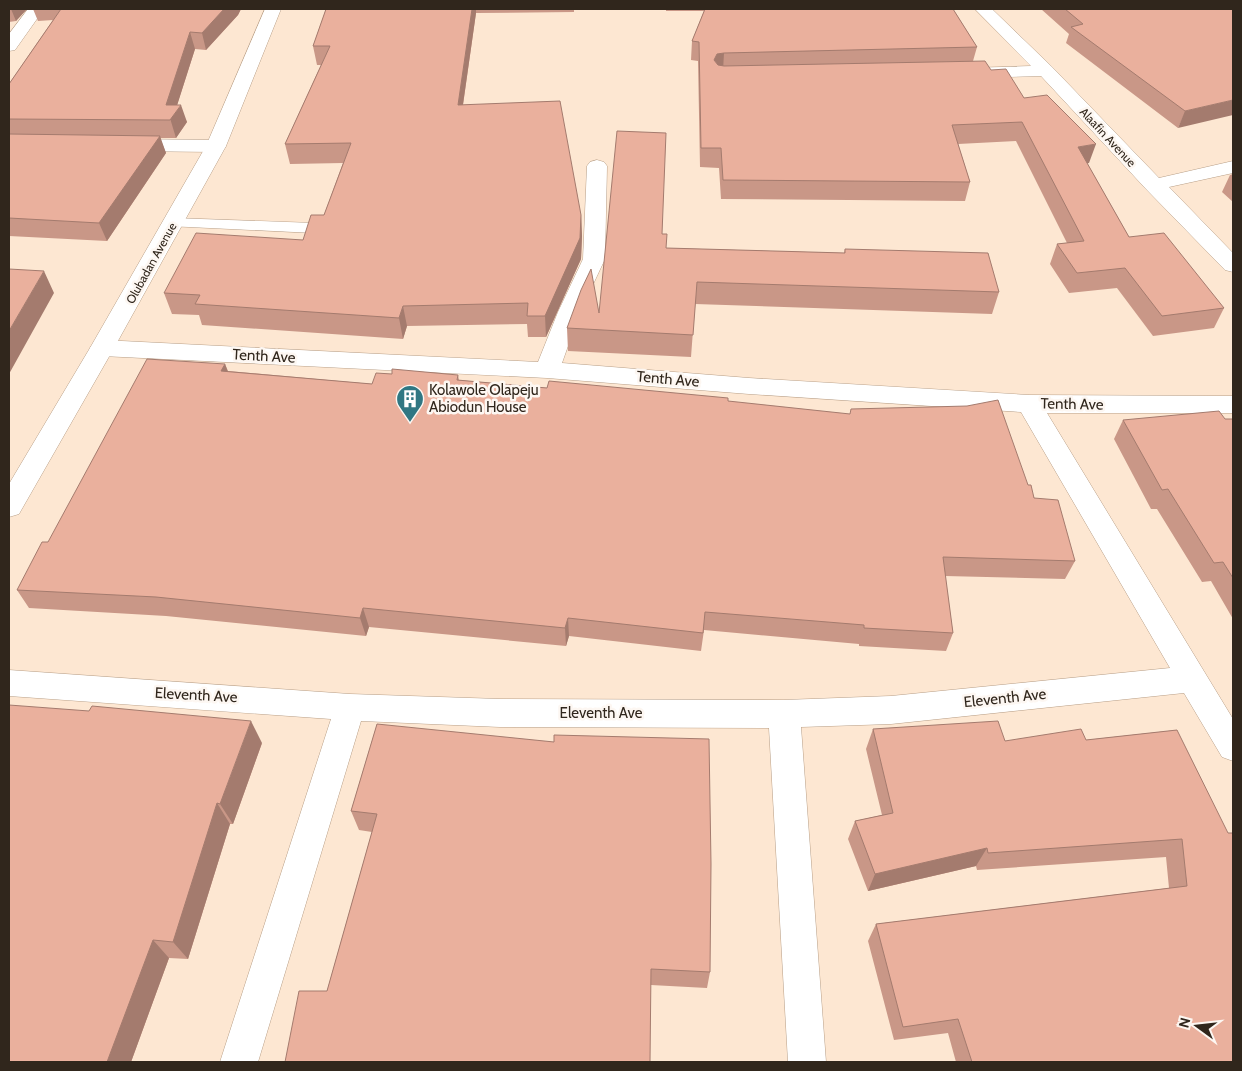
<svg xmlns="http://www.w3.org/2000/svg" width="1242" height="1071" font-family="Cabin,sans-serif">
<style>
.lines{fill:none;stroke-linecap:round;stroke-linejoin:round}
.service-casing{stroke:#b89f87;stroke-width:1}
.minor-casing{stroke:#b89f87;stroke-width:1}
.tertiary-casing{stroke:#b89f87;stroke-width:1}
.service{fill:#fff;fill-rule:evenodd}
.minor{fill:#fff;fill-rule:evenodd}
.tertiary{fill:#fff;fill-rule:evenodd}
.wall{fill:#c99787}
.shaded-wall{fill:#a47b6e}
.building{fill:#eab09d;stroke:#a47b6e}
.labels{text-anchor:middle;dominant-baseline:central;stroke-width:5;stroke-linejoin:round;paint-order:stroke}
.far-street-label{font-size:12px;fill:#30261c;stroke:#fdf7f2}
.street-label{font-size:15px;fill:#30261c;stroke:#fdf7f2}
.poi-label{font-size:15px;fill:#30261c;stroke:#fdf7f2;text-anchor:start}
</style>
<rect width="100%" height="100%" fill="#fde7d2"/>
<g class="lines">
<defs>
<path id="service" d="M 173,218 L 314,223 L 319,225 L 322,228 L 319,231 L 314,233 L 168,226 L 165,223 L 168,220 Z"/>
<path id="minor" d="M 28,9 L 44,9 L 15,50 L 9,51 L 9,34 Z
M 975,9 L 992,9 L 1052,67 L 1159,178 L 1233,161 L 1233,173 L 1169,187 L 1233,253 L 1233,272 L 1225,270 L 1146,189 L 1041,76 L 970,78 L 964,77 L 961,73 L 964,69 L 970,68 L 1031,66 Z
M 125,139 L 216,140 L 223,142 L 226,146 L 223,150 L 216,152 L 125,151 L 118,149 L 115,145 L 118,141 Z
M 597,160 L 604,162 L 607,166 L 605,259 L 580,312 L 562,363 L 749,378 L 1029,395 L 1233,396 L 1233,413 L 1047,413 L 1233,719 L 1233,761 L 1222,757 L 1184,693 L 891,724 L 801,727 L 826,1062 L 788,1062 L 769,728 L 500,727 L 361,721 L 258,1062 L 220,1062 L 331,719 L 9,696 L 9,670 L 350,694 L 500,699 L 784,700 L 891,696 L 1170,668 L 1021,412 L 749,394 L 547,378 L 102,356 L 94,353 L 90,348 L 94,343 L 102,340 L 538,362 L 558,312 L 583,259 L 587,166 L 590,162 Z"/>
<path id="tertiary" d="M 265,9 L 281,9 L 226,146 L 114,348 L 19,514 L 9,517 L 9,484 L 90,348 L 206,146 Z"/>
</defs>
<use href="#service" class="service-casing"/>
<use href="#minor" class="minor-casing"/>
<use href="#tertiary" class="tertiary-casing"/>
<use href="#service" class="service"/>
<use href="#minor" class="minor"/>
<use href="#tertiary" class="tertiary"/>
</g>
<path class="wall" d="M 9,9 L 27,9 L 16,21 L 9,22 Z
M 33,9 L 241,9 L 238,15 L 206,50 L 195,49 L 177,105 L 187,122 L 176,138 L 160,138 L 166,153 L 107,241 L 9,236 L 9,84 L 53,20 L 38,21 Z
M 326,9 L 574,9 L 574,12 L 476,13 L 463,105 L 581,215 L 582,236 L 581,259 L 546,337 L 528,337 L 527,324 L 407,326 L 403,339 L 202,325 L 199,315 L 172,314 L 164,293 L 303,240 L 324,215 L 343,163 L 290,164 L 285,144 L 321,65 L 317,65 L 313,46 Z
M 666,9 L 953,9 L 977,47 L 973,61 L 991,70 L 1024,98 L 1089,163 L 1087,163 L 1129,237 L 1224,308 L 1214,328 L 1153,336 L 1117,288 L 1069,293 L 1050,264 L 1057,244 L 1067,243 L 1016,141 L 958,144 L 970,182 L 965,201 L 721,199 L 719,168 L 700,167 L 698,61 L 691,60 L 692,41 L 704,11 L 666,11 Z
M 1041,9 L 1233,9 L 1178,128 L 1066,43 L 1069,34 Z
M 1233,174 L 1233,202 L 1222,192 L 1230,175 Z
M 662,234 L 666,248 L 844,253 L 845,249 L 999,292 L 992,314 L 695,304 L 691,357 L 568,351 L 567,328 L 599,313 Z
M 225,364 L 228,371 L 372,384 L 392,374 L 458,375 L 459,380 L 547,388 L 728,401 L 1028,485 L 1034,498 L 1075,561 L 1065,579 L 945,576 L 953,633 L 946,651 L 859,646 L 859,644 L 704,630 L 701,651 L 569,636 L 566,646 L 369,627 L 366,636 L 166,616 L 29,608 L 17,590 L 48,542 Z
M 1225,419 L 1233,419 L 1233,619 L 1211,581 L 1202,582 L 1157,509 L 1151,509 L 1114,439 L 1123,420 Z
M 377,724 L 710,972 L 707,988 L 651,985 L 327,991 L 372,832 L 359,830 L 351,811 Z
M 873,729 L 1005,741 L 1086,740 L 1177,730 L 1233,1062 L 956,1062 L 948,1033 L 894,1040 L 868,941 L 876,924 L 1169,888 L 1166,857 L 977,870 L 976,866 L 868,891 L 848,839 L 855,821 L 882,815 L 866,749 Z
M 262,743 L 233,824 L 230,824 L 188,959 L 169,958 L 131,1062 L 9,1062 Z"/>
<path class="shaded-wall" d="M 11,9 L 27,9 L 16,21 Z
M 224,9 L 241,9 L 238,15 L 206,50 L 202,33 Z
M 472,9 L 476,9 L 476,13 L 460,125 L 458,105 Z
M 190,32 L 195,49 L 174,115 L 181,105 L 187,122 L 176,138 L 166,105 Z
M 724,53 L 723,71 L 714,60 L 717,54 Z
M 1233,100 L 1233,115 L 1178,128 L 1185,111 Z
M 160,136 L 166,153 L 107,241 L 99,223 Z
M 1096,144 L 1089,163 L 1071,166 L 1078,147 Z
M 581,215 L 582,236 L 581,259 L 546,337 L 545,316 Z
M 44,271 L 54,293 L 9,374 L 9,331 Z
M 403,306 L 407,326 L 403,339 L 399,318 Z
M 225,364 L 232,383 L 221,371 Z
M 363,608 L 369,627 L 366,636 L 360,618 Z
M 568,618 L 569,636 L 566,646 L 565,628 Z
M 251,721 L 262,743 L 233,824 L 220,804 Z
M 217,803 L 230,824 L 188,959 L 173,942 Z
M 987,848 L 976,866 L 868,891 L 875,874 Z
M 153,940 L 169,958 L 131,1062 L 107,1062 Z"/>
<path class="building" d="M 61,9 L 224,9 L 202,33 L 190,32 L 166,105 L 181,105 L 170,120 L 9,119 L 9,84 Z
M 326,9 L 472,9 L 458,105 L 560,101 L 581,215 L 580,238 L 545,316 L 527,316 L 528,303 L 403,306 L 399,318 L 195,304 L 200,295 L 164,293 L 196,233 L 303,240 L 311,215 L 324,215 L 351,143 L 285,144 L 330,46 L 313,46 Z
M 705,9 L 953,9 L 977,47 L 724,53 L 717,54 L 714,60 L 718,65 L 724,66 L 985,61 L 991,70 L 1006,69 L 1024,98 L 1047,95 L 1096,144 L 1078,147 L 1129,237 L 1164,233 L 1224,308 L 1162,316 L 1125,268 L 1077,273 L 1057,244 L 1084,241 L 1022,122 L 952,125 L 970,182 L 723,180 L 721,148 L 701,148 L 699,42 L 692,41 Z
M 1065,9 L 1233,9 L 1233,100 L 1185,111 L 1071,27 L 1083,24 Z
M 617,131 L 666,133 L 662,234 L 667,234 L 666,248 L 845,253 L 845,249 L 988,253 L 999,292 L 697,282 L 693,335 L 567,328 L 581,290 L 591,269 L 599,313 Z
M 9,134 L 160,136 L 99,223 L 9,218 Z
M 9,269 L 44,271 L 9,331 Z
M 147,359 L 225,364 L 221,371 L 372,384 L 376,373 L 392,374 L 392,369 L 458,375 L 457,380 L 547,388 L 549,381 L 728,398 L 728,401 L 850,414 L 851,409 L 967,406 L 998,400 L 1028,485 L 1031,485 L 1034,498 L 1058,500 L 1075,561 L 943,557 L 953,633 L 864,628 L 864,625 L 705,612 L 703,633 L 568,618 L 565,628 L 363,608 L 360,618 L 156,597 L 17,590 L 42,542 L 48,542 Z
M 1219,411 L 1225,419 L 1233,419 L 1233,578 L 1223,562 L 1214,563 L 1168,489 L 1162,490 L 1123,420 Z
M 9,705 L 89,711 L 92,706 L 251,721 L 220,804 L 217,803 L 173,942 L 153,940 L 107,1062 L 9,1062 Z
M 998,721 L 1005,741 L 1081,729 L 1086,740 L 1177,730 L 1228,833 L 1233,833 L 1233,1062 L 972,1062 L 958,1019 L 903,1027 L 876,924 L 1187,886 L 1182,839 L 988,853 L 987,848 L 875,874 L 855,821 L 893,813 L 873,729 Z
M 377,724 L 554,742 L 554,735 L 709,739 L 711,864 L 710,972 L 651,969 L 650,1062 L 285,1062 L 299,991 L 327,991 L 377,814 L 351,811 Z"/>
<defs>
<symbol id="building-pin" viewBox="-11 -11 22 30"><path d="M0 17L-7.5 6A9.5 9.5 0 1 1 7.5 6Z" fill="#307783" stroke="#fdf7f2"/><path d="M-4-6H4V6H1V3H-1V6H-4ZM-2.5-4.3h1.7v1.8h-1.7ZM.8-4.3h1.7v1.8H.8ZM-2.5-1h1.7V.8h-1.7ZM.8-1h1.7V.8H.8Z" fill="#fff"/></symbol>
</defs>
<g fill-rule="evenodd">
<use href="#building-pin" x="394" y="383" width="32" height="43"/>
</g>
<g class="labels">
<g class="far-street-label">
<text transform="translate(1108 137) rotate(47)">Alaafin Avenue</text>
<text transform="translate(151 263) rotate(-61)">Olubadan Avenue</text>
</g>
<g class="street-label">
<text transform="translate(264 356) rotate(3)">Tenth Ave</text>
<text transform="translate(668 379) rotate(5)">Tenth Ave</text>
<text transform="translate(1072 404) rotate(1)">Tenth Ave</text>
<text transform="translate(196 695) rotate(3)">Eleventh Ave</text>
<text transform="translate(1005 698) rotate(-6)">Eleventh Ave</text>
<text x="601" y="713">Eleventh Ave</text>
</g>
<g class="poi-label">
<text x="429" y="390">Kolawole Olapeju<tspan x="429" dy="17">Abiodun House</tspan></text>
</g>
</g>
<rect width="1242" height="1071" fill="none" stroke="#30261c" stroke-width="20"/>
<g transform="translate(1197 1026) rotate(285)" stroke="#fdf7f2" stroke-width="4" paint-order="stroke">
<path d="M0-4L9 19L0 12L-9 19Z" fill="#30261c"/>
<text y="-8" font-size="14" font-weight="bold" text-anchor="middle" fill="#30261c">N</text>
</g>
</svg>
